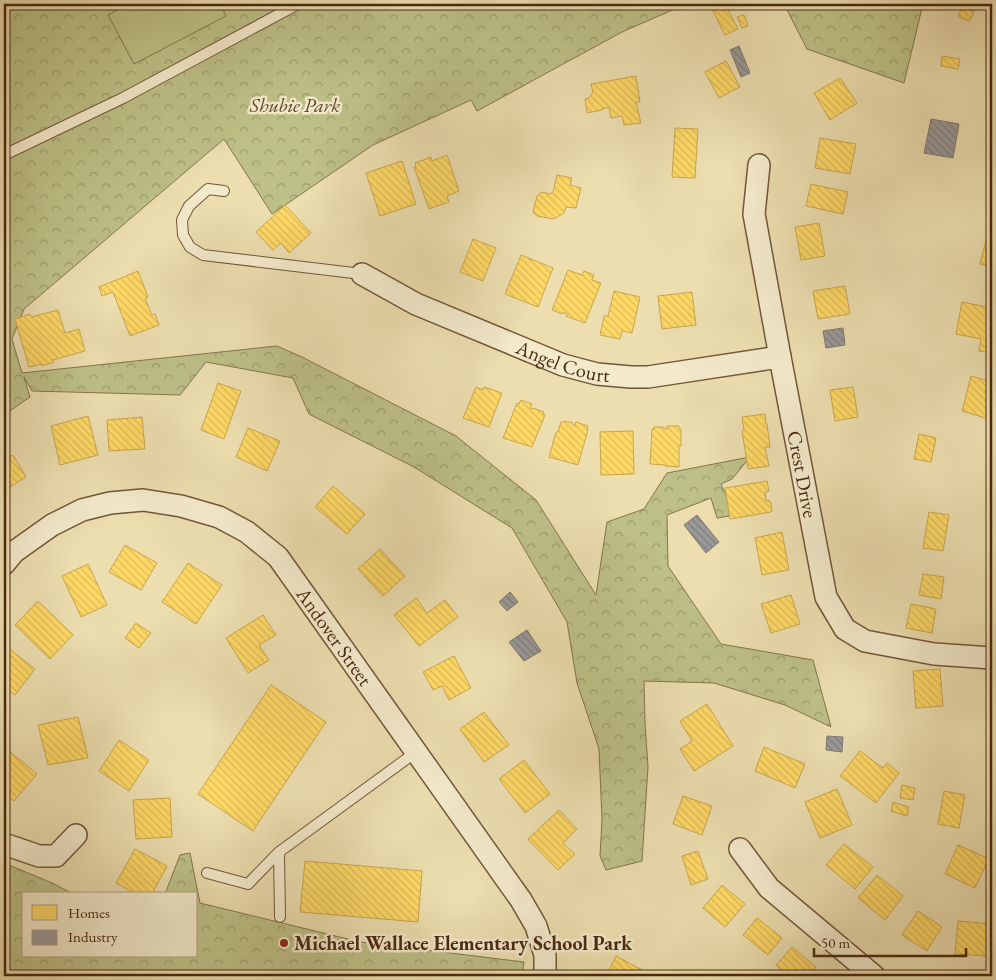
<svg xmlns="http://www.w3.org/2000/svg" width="996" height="980" font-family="'EB Garamond',serif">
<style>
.forest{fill:url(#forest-crowns);stroke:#84744c}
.garden{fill:#bdc087;stroke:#84744c}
.homes{fill:url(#homes-back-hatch);stroke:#c9a44d}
.industry{fill:url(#industry-back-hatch);stroke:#817770}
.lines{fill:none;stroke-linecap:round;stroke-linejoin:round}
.service-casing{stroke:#725639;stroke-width:12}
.minor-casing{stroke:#725639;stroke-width:24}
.service{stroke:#f3eacb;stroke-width:10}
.minor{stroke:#f3eacb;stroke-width:21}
.poi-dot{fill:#8f2418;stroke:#f3eacb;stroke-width:2}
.labels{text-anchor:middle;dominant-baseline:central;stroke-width:5;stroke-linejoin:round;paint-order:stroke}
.park-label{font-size:20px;font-style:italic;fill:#614729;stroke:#f3eacb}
.street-label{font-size:20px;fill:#4a2912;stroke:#f3eacb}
.poi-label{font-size:20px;font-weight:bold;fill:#4a2912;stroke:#f3eacb;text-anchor:start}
</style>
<defs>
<pattern id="forest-crowns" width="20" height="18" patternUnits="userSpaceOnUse" patternTransform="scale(1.25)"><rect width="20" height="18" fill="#bdc087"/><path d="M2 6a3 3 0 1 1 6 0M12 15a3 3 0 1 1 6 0" fill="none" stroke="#9c9c6d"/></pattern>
<pattern id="homes-back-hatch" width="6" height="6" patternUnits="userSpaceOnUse" patternTransform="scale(1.25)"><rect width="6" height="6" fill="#ffd966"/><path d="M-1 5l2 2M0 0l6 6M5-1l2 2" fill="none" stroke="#dcba57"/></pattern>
<pattern id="industry-back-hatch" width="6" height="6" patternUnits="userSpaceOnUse" patternTransform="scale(1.25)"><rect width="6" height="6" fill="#999"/><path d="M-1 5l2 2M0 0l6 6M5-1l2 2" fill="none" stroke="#7f7d7b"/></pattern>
</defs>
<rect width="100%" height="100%" fill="#ecdeaf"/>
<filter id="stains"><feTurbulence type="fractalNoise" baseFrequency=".004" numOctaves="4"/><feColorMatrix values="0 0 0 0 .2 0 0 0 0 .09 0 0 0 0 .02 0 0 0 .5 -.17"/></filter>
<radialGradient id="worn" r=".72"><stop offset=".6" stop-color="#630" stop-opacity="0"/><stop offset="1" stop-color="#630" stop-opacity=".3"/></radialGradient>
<path class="forest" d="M 4,4 L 686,4 L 622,32 L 477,111 L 471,100 L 373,145 L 272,214 L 224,139 L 24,309 L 12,339 L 22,373 L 277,346 L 302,357 L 456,436 L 536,500 L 596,595 L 607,522 L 644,509 L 667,473 L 750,457 L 732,479 L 721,484 L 735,515 L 717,518 L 711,498 L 667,515 L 668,566 L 721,644 L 813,660 L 831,727 L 785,705 L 714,683 L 644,681 L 645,723 L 648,767 L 642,861 L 606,870 L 600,856 L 602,819 L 599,749 L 577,683 L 567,622 L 512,528 L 414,467 L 309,414 L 293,378 L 206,362 L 180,395 L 32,391 L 24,377 L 30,397 L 4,415 Z
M 784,4 L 923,4 L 904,83 L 807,49 Z
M 190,853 L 200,903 L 360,942 L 524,962 L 522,976 L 4,976 L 4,863 L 52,883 L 73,894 L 24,894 L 24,956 L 196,956 L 196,894 L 165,894 L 180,855 Z"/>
<path class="garden" d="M 129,4 L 220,4 L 226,16 L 134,64 L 108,15 Z"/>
<path class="homes" d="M 713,4 L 725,4 L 738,29 L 725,35 L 710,5 Z
M 962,7 L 974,11 L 970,21 L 958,17 Z
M 744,15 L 748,26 L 742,28 L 737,17 Z
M 942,56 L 960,59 L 958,69 L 941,66 Z
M 726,61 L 740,87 L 719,98 L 705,72 Z
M 636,76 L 640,102 L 636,102 L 641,123 L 624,125 L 622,116 L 611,118 L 609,107 L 602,109 L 602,110 L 587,113 L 585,99 L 589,98 L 593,92 L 591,84 Z
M 840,78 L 857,103 L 830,120 L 814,93 Z
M 675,128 L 698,129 L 695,178 L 672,177 Z
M 820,138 L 856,144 L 850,174 L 815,168 Z
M 447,155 L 459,191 L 447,196 L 449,202 L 429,209 L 414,167 L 416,167 L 415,163 L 431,157 L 432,161 Z
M 402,161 L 416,204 L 380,216 L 366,173 Z
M 557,175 L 572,178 L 570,185 L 581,188 L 576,208 L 566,207 L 564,213 L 554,219 L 537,216 L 533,212 L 537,196 L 542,192 L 550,194 L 553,192 Z
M 811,184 L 848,192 L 843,214 L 806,206 Z
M 285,205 L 311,233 L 289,253 L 281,243 L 273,250 L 256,232 Z
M 991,221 L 992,221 L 992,267 L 980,264 Z
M 819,223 L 825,256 L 801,260 L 795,227 Z
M 473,239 L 496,248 L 483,281 L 460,272 Z
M 521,255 L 553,268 L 538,307 L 505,294 Z
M 568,270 L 582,275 L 584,271 L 594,275 L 592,280 L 601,283 L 585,323 L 566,316 L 567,314 L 563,312 L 562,314 L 552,310 Z
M 138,271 L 148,297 L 145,298 L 152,315 L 155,314 L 159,325 L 130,336 L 113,292 L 102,296 L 99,287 Z
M 845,286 L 850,314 L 818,319 L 813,291 Z
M 614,291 L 640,297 L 632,333 L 622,331 L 620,339 L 600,335 L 604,316 L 608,316 Z
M 692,292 L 696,325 L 662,329 L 658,296 Z
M 989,296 L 992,296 L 992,353 L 979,351 L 981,339 L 956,334 L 962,302 L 987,307 Z
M 58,310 L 65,333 L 79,329 L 85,351 L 53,360 L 54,362 L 42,366 L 42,364 L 29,367 L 15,319 L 30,314 L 31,317 Z
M 971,376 L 992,382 L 992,420 L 962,411 Z
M 218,383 L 241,391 L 224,439 L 201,430 Z
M 476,387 L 483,390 L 484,387 L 502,393 L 489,427 L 463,418 Z
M 853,387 L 858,417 L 835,421 L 830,390 Z
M 521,400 L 532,404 L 530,408 L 532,409 L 533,408 L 544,412 L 543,414 L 545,415 L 532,447 L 503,438 L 517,403 L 519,404 Z
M 765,414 L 766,424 L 767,424 L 770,447 L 765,447 L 769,466 L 748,469 L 742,431 L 744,430 L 742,417 Z
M 88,416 L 98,455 L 60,465 L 51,426 Z
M 142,417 L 145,449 L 109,451 L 107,420 Z
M 564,421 L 573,423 L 573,425 L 575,426 L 576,422 L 588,426 L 587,430 L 588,430 L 578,465 L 549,457 L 556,432 L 558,432 L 561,422 L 563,422 Z
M 667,426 L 679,426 L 679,429 L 681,429 L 681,446 L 679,446 L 679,467 L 665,466 L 665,465 L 650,464 L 652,429 L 654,429 L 654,427 L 664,427 L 664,429 L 667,429 Z
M 248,428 L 280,441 L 267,471 L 236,457 Z
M 633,431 L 634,474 L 601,475 L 600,432 Z
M 919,434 L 936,438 L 931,462 L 914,459 Z
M 13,455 L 26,477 L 4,491 L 4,460 Z
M 767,481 L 769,491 L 765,492 L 766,501 L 769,500 L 769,502 L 771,502 L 772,511 L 771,511 L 771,512 L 730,519 L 725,488 Z
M 333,486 L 365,514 L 347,534 L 315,507 Z
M 929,512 L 949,515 L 943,551 L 923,548 Z
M 782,532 L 789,570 L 762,575 L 755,538 Z
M 125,545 L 157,563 L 141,590 L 109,572 Z
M 380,549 L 405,576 L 383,596 L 358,569 Z
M 188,563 L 222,585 L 196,624 L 162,602 Z
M 88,564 L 107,605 L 81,617 L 62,576 Z
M 923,574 L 944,577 L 941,599 L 919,595 Z
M 791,595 L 800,624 L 771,633 L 761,604 Z
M 416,598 L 427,613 L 445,600 L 458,617 L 419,646 L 394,615 Z
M 38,601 L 73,635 L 50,659 L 15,625 Z
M 911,604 L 936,609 L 932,633 L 906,628 Z
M 263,615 L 276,635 L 259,645 L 269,660 L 248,673 L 226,638 Z
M 136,623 L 151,633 L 139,648 L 125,638 Z
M 4,645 L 35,669 L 15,695 L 4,687 Z
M 454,656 L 471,688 L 449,700 L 442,686 L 433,690 L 423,672 Z
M 940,669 L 943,706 L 916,708 L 913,671 Z
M 271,685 L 326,722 L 253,831 L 198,794 Z
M 707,704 L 733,746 L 694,771 L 680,749 L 692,741 L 680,721 Z
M 484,712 L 509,745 L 484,762 L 460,729 Z
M 78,717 L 88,758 L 48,765 L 38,725 Z
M 119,740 L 149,760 L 129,791 L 99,771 Z
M 764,747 L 805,764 L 795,788 L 755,771 Z
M 8,750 L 37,774 L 14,801 L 4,792 L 4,755 Z
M 860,751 L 883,768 L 887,763 L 899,773 L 876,803 L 840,776 Z
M 524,760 L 550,794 L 525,813 L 499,779 Z
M 902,785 L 915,788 L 913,800 L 900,798 Z
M 837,789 L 852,825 L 820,838 L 805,802 Z
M 944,791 L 965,795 L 959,828 L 938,824 Z
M 683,796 L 712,806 L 702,835 L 673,824 Z
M 170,798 L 172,837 L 136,839 L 133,800 Z
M 893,802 L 909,807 L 907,816 L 891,811 Z
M 559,810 L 577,829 L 563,843 L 575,854 L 558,870 L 528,839 Z
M 844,844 L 873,867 L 855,889 L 826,865 Z
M 958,845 L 989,859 L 975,888 L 945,874 Z
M 135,849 L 167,866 L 152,894 L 136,894 L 116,883 Z
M 698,851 L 708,879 L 691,885 L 682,856 Z
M 305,861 L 422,871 L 418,922 L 300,912 Z
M 877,875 L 903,896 L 885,920 L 858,898 Z
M 722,885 L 745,904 L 725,927 L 703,908 Z
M 918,911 L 942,927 L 927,951 L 902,935 Z
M 757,918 L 782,938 L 768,955 L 743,935 Z
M 958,921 L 992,924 L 989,956 L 955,954 Z
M 792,947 L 816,967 L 808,976 L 789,976 L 776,965 Z
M 616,956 L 644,971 L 641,976 L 606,976 Z"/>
<path class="industry" d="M 739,46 L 750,73 L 741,77 L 730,50 Z
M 931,119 L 959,124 L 953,158 L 924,153 Z
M 843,328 L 845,345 L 826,348 L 823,331 Z
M 697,515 L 719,542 L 706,553 L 684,525 Z
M 510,592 L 518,602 L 507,611 L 499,602 Z
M 527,630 L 541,651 L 524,661 L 509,642 Z
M 827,736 L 843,737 L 842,752 L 826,750 Z"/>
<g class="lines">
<defs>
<path id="service" d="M 4,155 L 123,98 L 298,4
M 224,191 L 208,189 L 189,206 L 182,220 L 183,235 L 190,247 L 203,255 L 362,274
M 207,873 L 248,884 L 279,852
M 280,917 L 279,852 L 416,752"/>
<g id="minor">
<path id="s1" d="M 759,165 L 754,214 L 780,357 L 826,597 L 845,629 L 865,641 L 934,654 L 992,658"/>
<path id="s2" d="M 362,274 L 416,304 L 563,365 L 597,374 L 631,377 L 648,377 L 780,357"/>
<path id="s3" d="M 4,564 L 14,552 L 52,525 L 82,510 L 110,503 L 143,500 L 181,506 L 219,517 L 247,532 L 278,557 L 521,900 L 536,926 L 545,955 L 545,976"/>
<path d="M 4,844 L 39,856 L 56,856 L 76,835"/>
<path d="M 740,849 L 769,888 L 874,976"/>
</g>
</defs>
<use href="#service" class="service-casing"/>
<use href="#minor" class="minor-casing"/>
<use href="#service" class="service"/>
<use href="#minor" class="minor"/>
</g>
<circle class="poi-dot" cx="284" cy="943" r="5"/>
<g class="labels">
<g class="park-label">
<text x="295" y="105">Shubie Park</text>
</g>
<g class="street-label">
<text stroke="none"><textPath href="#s2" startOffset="220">Angel Court</textPath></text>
<text stroke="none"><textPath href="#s1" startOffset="314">Crest Drive</textPath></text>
<text stroke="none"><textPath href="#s3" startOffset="405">Andover Street</textPath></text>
</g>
<g class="poi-label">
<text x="294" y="943">Michael Wallace Elementary School Park</text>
</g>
</g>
<rect width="996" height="980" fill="none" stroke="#ecdeaf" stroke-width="20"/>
<rect x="5" y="5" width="986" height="970" fill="none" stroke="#4a2912" stroke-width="2.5"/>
<rect x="10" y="10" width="976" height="960" fill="none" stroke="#4a2912"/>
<rect x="22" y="892" width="175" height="65" fill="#f3eacb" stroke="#af9d81"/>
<rect x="32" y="905" width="25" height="15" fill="#ffd966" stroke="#af9d81"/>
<text x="68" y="918" font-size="15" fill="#4a2912">Homes</text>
<rect x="32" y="930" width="25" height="15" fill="#999999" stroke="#af9d81"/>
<text x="68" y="942" font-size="15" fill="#4a2912">Industry</text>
<path d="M814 948v8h152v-8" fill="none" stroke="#4a2912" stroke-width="2.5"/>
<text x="821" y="948" font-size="15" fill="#4a2912" stroke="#f3eacb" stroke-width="4" paint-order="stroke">50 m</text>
<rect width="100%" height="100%" filter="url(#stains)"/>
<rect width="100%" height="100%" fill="url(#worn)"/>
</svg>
